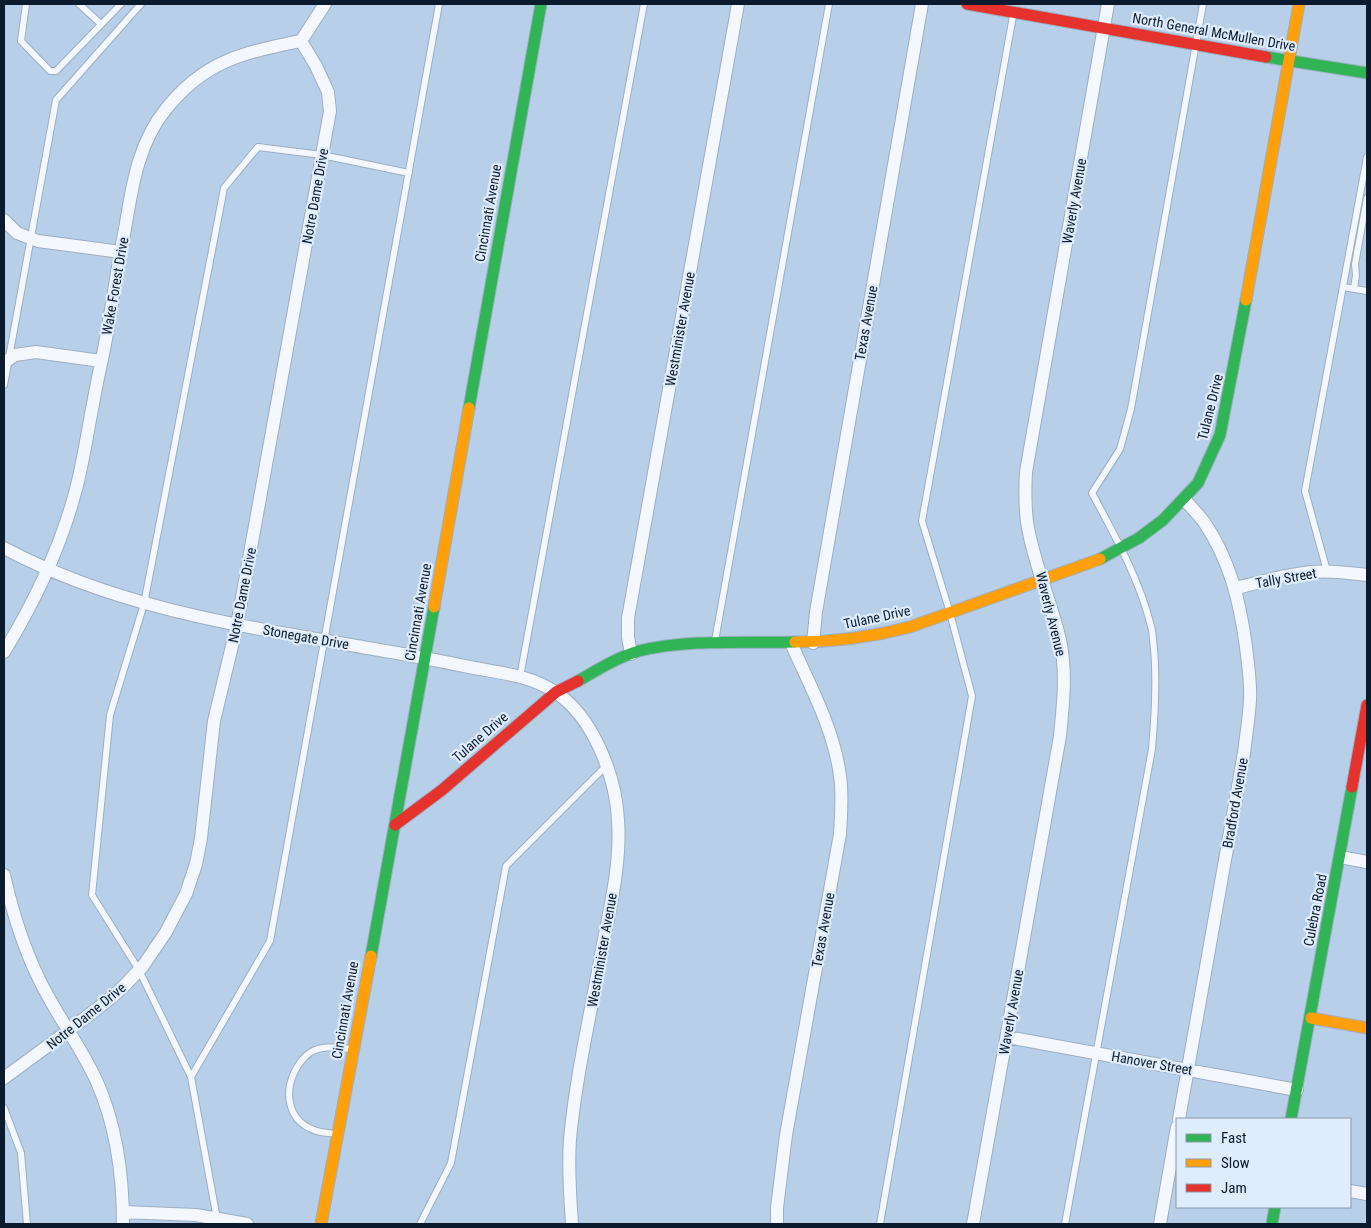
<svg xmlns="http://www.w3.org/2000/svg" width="1371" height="1228" font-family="'Roboto Condensed',sans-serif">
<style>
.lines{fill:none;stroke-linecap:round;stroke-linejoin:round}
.lane-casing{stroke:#9caec2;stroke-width:8}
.street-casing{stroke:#9caec2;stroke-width:14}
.fast-casing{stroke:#9caec2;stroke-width:13}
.slow-casing{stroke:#9caec2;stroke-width:13}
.jam-casing{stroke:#9caec2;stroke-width:13}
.lane{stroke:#f4f8fc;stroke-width:6}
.street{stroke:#f4f8fc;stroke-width:12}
.fast{stroke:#30b455;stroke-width:11}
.slow{stroke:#ff9f0a;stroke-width:11}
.jam{stroke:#e5322d;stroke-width:11}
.labels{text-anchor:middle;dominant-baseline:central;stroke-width:4.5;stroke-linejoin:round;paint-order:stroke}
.street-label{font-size:14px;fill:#0b1a2c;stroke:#dfecfb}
</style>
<rect width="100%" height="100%" fill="#b8cfea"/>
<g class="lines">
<defs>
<path id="lane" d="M 26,4 L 21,41 L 50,71 L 56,71 L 121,4
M 79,4 L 101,24
M 1343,287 L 1367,291
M 1354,289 L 1356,275 L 1355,264 L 1367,198
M 4,385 L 56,100 L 141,4
M 1327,571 L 1305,491 L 1367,157
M 715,641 L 829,4
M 520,677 L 644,4
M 191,1077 L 270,941 L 439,4
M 4,1108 L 21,1153 L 27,1224
M 337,1134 C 329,1133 321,1133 314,1130 C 289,1121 284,1095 294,1073 C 297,1066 304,1056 311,1052 C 323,1045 339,1048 353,1049
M 217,1219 L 191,1077 L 139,970 L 92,895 L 110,715 L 144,604 L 224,188 L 258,147 L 322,155 L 409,173
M 420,1224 L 451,1163 L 506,866 L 607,765
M 880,1224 L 972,696 L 950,613 L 922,521 L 1013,16
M 1065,1224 L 1152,749 C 1155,715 1157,683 1154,649 C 1153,642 1153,633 1151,626 C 1139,578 1115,536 1092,493 L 1120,449 L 1131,409 L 1203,4"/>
<path id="street" d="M 4,220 L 17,233 L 38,241 L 121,252
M 4,363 L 15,355 L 36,352 L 101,361
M 4,548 C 122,611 255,628 385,651 C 415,656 445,662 474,668 C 502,673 531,676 555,692 C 593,716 616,777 618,820 C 621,862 611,903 603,944 C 592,1008 576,1074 570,1139 C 568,1167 570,1197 572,1224
M 1236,588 C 1261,582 1287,574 1312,572 C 1331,570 1349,573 1367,575
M 813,643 L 816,612 L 922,4
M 4,652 C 34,603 60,548 75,493 C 83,464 87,434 93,404 C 97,380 103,357 107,333 C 113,299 118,264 125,229 C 132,187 138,143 166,109 C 205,60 243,53 301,41 L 325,4
M 631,654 L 628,637 L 628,618 L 738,4
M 1340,857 L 1367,862
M 4,875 C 12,910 23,946 39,979 C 56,1015 81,1046 97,1082 C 116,1125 123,1177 123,1224
M 1007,1037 L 1297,1090
M 4,1078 L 68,1031 L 112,997 L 125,985 L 143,966 L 166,932 L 186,894 L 196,864 L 201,838 L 214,721 L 237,625 L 330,111 L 328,92 L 316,66 L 301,41
M 1179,1119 L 1244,753 C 1246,736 1249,718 1250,700 C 1251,683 1248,664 1246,647 C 1240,602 1230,560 1204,522 C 1198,514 1190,506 1184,499
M 1350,1191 L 1367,1194
M 123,1212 L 196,1215 L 247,1224
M 777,1224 L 777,1208 L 786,1135 L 840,834 C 841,815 843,796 840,776 C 834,729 810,686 791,643
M 973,1224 L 1060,736 C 1063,705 1067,672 1060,640 C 1051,601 1033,562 1027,522 C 1025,505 1025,489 1026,472 L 1108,4
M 1160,1224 L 1177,1127"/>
<path id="fast" d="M 1266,57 L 1367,73
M 469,408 L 541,4
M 1100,559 L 1139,538 L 1163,520 L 1198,483 L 1220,435 L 1246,300
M 578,681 C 597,670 618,657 639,651 C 687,639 746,643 795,642
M 371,956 L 434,607
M 1291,1119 L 1352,787
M 1272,1224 L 1275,1207"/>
<path id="slow" d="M 1246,300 L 1299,4
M 434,607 L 469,408
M 795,642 C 835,642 872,637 910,627 L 1100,559
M 1311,1018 L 1367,1028
M 321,1224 L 371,956"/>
<path id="jam" d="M 967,4 L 1266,57
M 1352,787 L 1367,705
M 395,825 L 442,790 L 556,692 L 578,681"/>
</defs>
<use href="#lane" class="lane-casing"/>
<use href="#street" class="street-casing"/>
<use href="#fast" class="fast-casing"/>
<use href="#slow" class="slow-casing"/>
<use href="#jam" class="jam-casing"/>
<use href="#lane" class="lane"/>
<use href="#street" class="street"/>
<use href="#fast" class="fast"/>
<use href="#slow" class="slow"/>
<use href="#jam" class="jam"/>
</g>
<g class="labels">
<g class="street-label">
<text transform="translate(1214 32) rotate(10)">North General McMullen Drive</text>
<text transform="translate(315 196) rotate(-80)">Notre Dame Drive</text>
<text transform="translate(1074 201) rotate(-80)">Waverly Avenue</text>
<text transform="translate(488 213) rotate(-80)">Cincinnati Avenue</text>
<text transform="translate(115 286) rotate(-80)">Wake Forest Drive</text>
<text transform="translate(866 323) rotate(-80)">Texas Avenue</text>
<text transform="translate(680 329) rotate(-80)">Westminister Avenue</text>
<text transform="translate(1210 407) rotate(-76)">Tulane Drive</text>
<text transform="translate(1286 578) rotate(-10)">Tally Street</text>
<text transform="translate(242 595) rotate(-79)">Notre Dame Drive</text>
<text transform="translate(418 612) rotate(-80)">Cincinnati Avenue</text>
<text transform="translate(1051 614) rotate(76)">Waverly Avenue</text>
<text transform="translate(877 617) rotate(-12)">Tulane Drive</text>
<text transform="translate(306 637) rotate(10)">Stonegate Drive</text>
<text transform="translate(480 737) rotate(-41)">Tulane Drive</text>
<text transform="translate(1235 803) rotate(-80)">Bradford Avenue</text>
<text transform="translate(1315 910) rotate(-79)">Culebra Road</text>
<text transform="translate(823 930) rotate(-80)">Texas Avenue</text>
<text transform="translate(602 950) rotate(-80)">Westminister Avenue</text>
<text transform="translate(345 1010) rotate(-80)">Cincinnati Avenue</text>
<text transform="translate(1011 1012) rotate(-80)">Waverly Avenue</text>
<text transform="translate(86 1016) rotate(-39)">Notre Dame Drive</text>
<text transform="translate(1152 1063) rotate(10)">Hanover Street</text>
</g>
</g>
<rect width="1371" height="1228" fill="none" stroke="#0b1a2c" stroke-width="10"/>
<rect x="1176" y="1118" width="175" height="90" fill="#dfecfb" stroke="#8a98a8"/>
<rect x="1186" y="1134" width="25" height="8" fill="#30b455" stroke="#8a98a8"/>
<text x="1221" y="1143" font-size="15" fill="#0b1a2c">Fast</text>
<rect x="1186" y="1159" width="25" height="8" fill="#ff9f0a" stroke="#8a98a8"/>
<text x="1221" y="1168" font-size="15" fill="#0b1a2c">Slow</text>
<rect x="1186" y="1184" width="25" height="8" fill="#e5322d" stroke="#8a98a8"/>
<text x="1221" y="1193" font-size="15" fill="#0b1a2c">Jam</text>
</svg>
